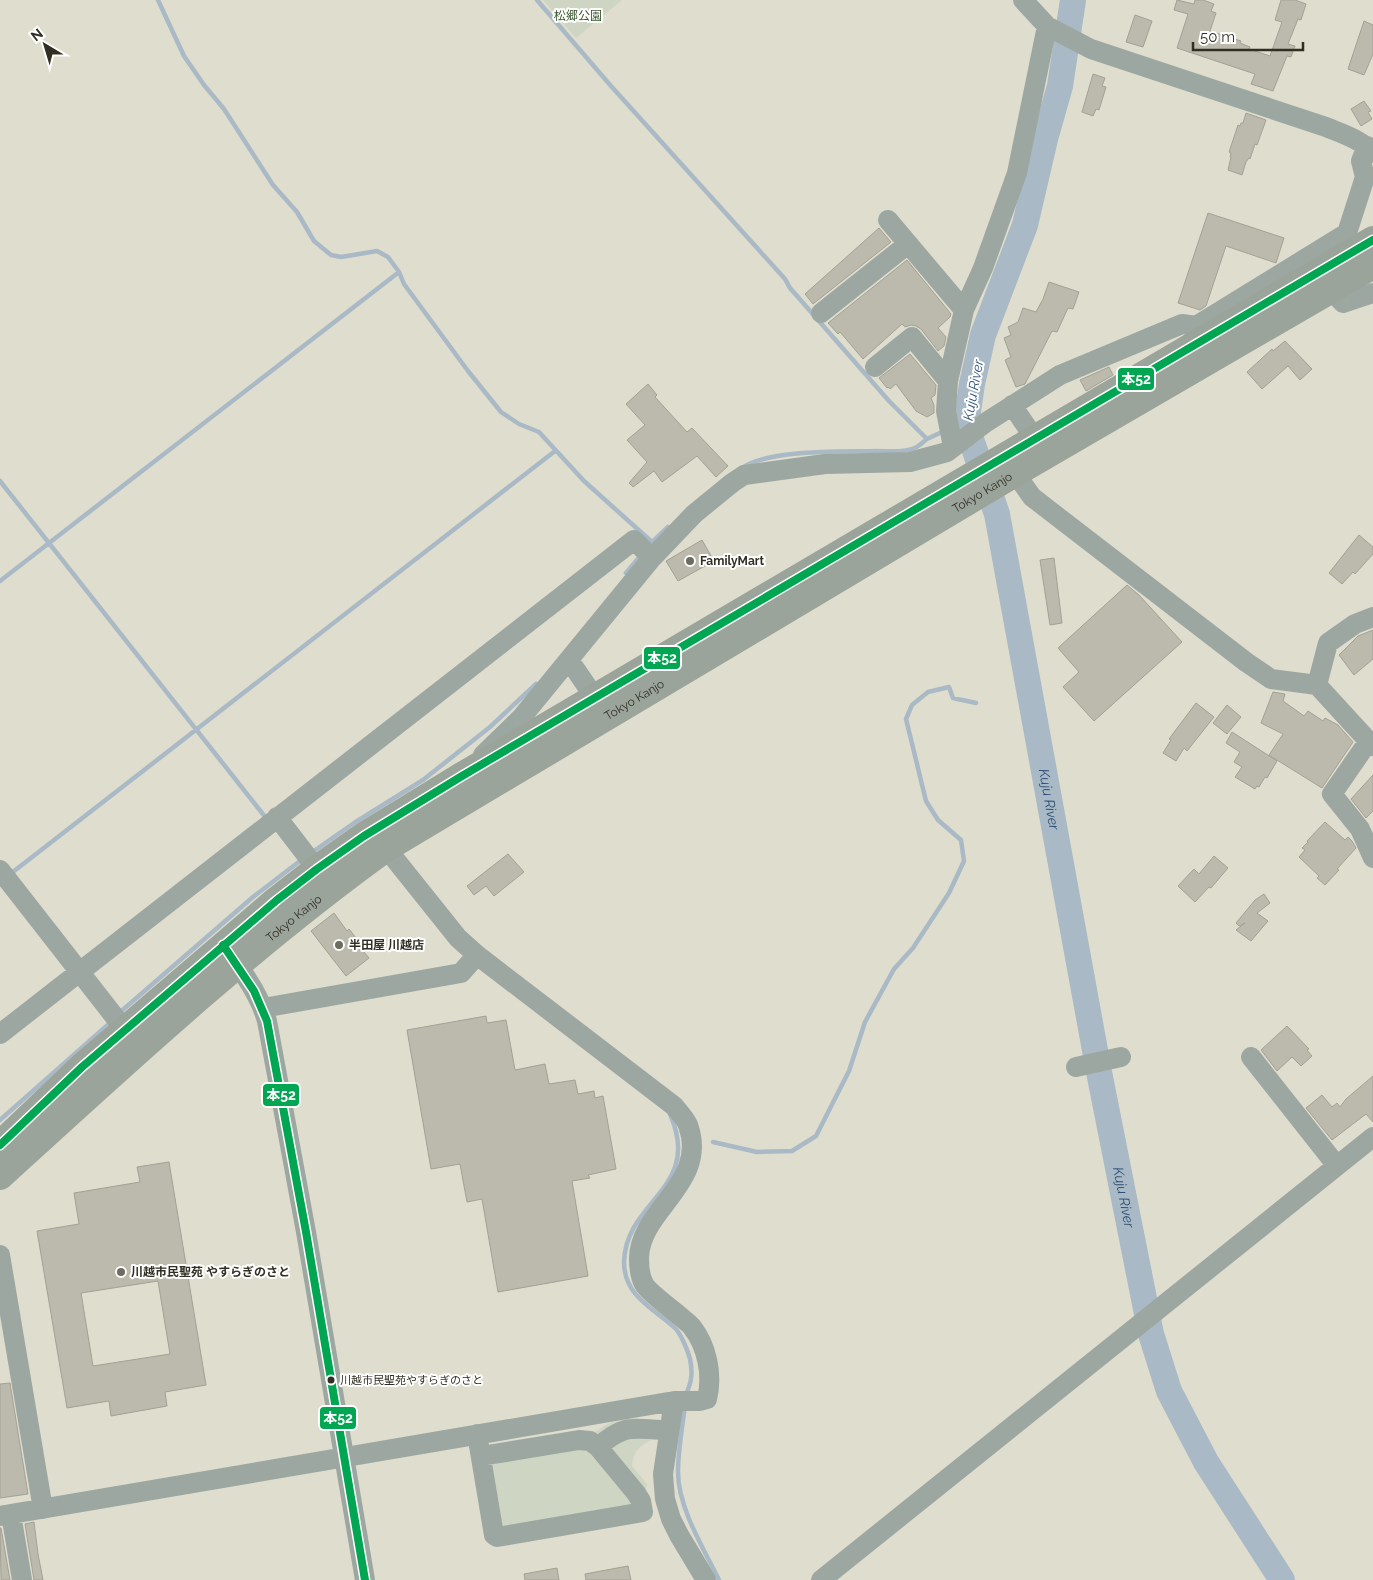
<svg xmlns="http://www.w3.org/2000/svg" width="1373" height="1580" font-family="Raleway,'Noto Sans JP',sans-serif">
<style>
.green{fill:#ced5c3}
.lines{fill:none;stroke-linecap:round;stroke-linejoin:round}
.stream{stroke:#a9b9c5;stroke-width:4.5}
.river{stroke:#a9b9c5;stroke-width:26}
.building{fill:#bcbaad;stroke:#a2a194;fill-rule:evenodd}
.minor{stroke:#9da7a2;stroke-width:20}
.highway{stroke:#9ba49b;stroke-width:28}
.bus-1-casing{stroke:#fff;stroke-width:11}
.bus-1{stroke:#00a651;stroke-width:8}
.poi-dot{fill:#6e6c5f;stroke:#fff;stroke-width:2}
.bus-dot{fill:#312f24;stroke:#fff;stroke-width:2}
.labels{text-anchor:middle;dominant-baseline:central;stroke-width:4;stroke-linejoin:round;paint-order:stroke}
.bus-label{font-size:11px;fill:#312f24;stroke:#fff;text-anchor:start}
.park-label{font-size:12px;fill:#38562c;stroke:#fff}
.street-label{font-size:12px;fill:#312f24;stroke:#fff}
.poi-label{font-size:12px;font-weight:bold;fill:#312f24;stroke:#fff;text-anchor:start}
.water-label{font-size:14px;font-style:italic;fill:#2d5076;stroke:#fff}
.line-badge{stroke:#fff;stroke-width:2}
.badge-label{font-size:14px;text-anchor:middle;font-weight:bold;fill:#fff}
</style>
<rect width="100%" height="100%" fill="#dfddcd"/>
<path class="green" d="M 543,0 L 622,0 L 576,38 Z
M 633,1418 L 643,1420 L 651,1434 L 651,1440 C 639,1446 633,1452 632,1466 L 647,1484 L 646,1492 L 593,1433 L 609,1423 Z
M 583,1443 L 633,1496 L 631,1508 L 503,1531 L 490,1463 Z"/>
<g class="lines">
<path class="stream" d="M 158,0 L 184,56 L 204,85 L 224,109 L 273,185 L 297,212 L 314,241 L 331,255 L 341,257 L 377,251 L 388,257 L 399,272 L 404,284 L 468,371 L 501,412 L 519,424 L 539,432 L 584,481 L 652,542
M 537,0 L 611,86 L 785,279 L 790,288 L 889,401 L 927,439 L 944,431
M 954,428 L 966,425
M 742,468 C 770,449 842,452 876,451 C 887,451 904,453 915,448 C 919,446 923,442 927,439
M 0,481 L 266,818
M 648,546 L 668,527
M 626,573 L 642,554
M 0,581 L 399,272
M 311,853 L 354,823 L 423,780 L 490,727 L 536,684
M 9,875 L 555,451
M 118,1014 L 253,897 L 300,861
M 670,1114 C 703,1189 626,1199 624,1262 C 624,1296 653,1308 675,1328 C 681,1334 688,1351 690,1359 C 691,1364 692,1373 691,1378 C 691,1384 687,1390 686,1396
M 0,1120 L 111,1022
M 713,1142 L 757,1152 L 792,1151 L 816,1136 L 849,1071 L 865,1022 L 894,969 L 913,948 L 949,893 L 964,861 L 961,840 L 938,820 L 926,801 L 906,719 L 912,705 L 928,692 L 949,687 L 953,698 L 976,703
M 685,1406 C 682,1428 678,1451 678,1472 C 678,1508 704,1549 719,1580"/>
<path class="river" id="s1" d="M 1073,0 L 1060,86 L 1045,139 L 1025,225 L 983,335 L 972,384 L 966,425 L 997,514 L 1099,1072 L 1151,1334 L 1169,1391 L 1206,1462 L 1282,1580"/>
</g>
<path class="building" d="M 1177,0 L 1194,4 L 1195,0 L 1203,0 L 1214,4 L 1211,11 L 1216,13 L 1210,31 L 1241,41 L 1240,43 L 1250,47 L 1249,49 L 1270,56 L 1282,22 L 1275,20 L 1281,0 L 1295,0 L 1306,4 L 1301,20 L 1298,19 L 1288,44 L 1295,46 L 1291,57 L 1287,56 L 1273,91 L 1251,84 L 1255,74 L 1177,48 L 1188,14 L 1174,10 Z
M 1135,15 L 1152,21 L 1143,47 L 1126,42 Z
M 1364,21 L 1373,25 L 1373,54 L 1364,75 L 1348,69 Z
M 1093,74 L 1105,78 L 1102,86 L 1106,87 L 1099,110 L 1096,109 L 1093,116 L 1082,112 Z
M 1364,101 L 1371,111 L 1368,112 L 1372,119 L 1361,126 L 1351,109 Z
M 1246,113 L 1266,120 L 1257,145 L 1255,144 L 1250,159 L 1249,158 L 1246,162 L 1242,175 L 1228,170 L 1231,157 L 1230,157 L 1231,153 L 1229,152 L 1238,125 L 1240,126 L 1241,123 L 1243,123 Z
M 1208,213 L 1284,238 L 1276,263 L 1226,246 L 1206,306 L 1200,310 L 1178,303 Z
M 879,228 L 891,242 L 813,304 L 805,294 Z
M 907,260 L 951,314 L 950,317 L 938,328 L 946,337 L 944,346 L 938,351 L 921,329 L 916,326 L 911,325 L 905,327 L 902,324 L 863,359 L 840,332 L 838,334 L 828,323 Z
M 1049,282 L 1079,292 L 1073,309 L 1068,308 L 1057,332 L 1052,331 L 1025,384 L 1016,387 L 1005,360 L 1011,357 L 1004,338 L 1011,335 L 1008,327 L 1018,322 L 1023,308 L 1036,312 L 1043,299 Z
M 1285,341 L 1312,369 L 1300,380 L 1288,366 L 1262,389 L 1247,372 L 1272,349 L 1273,351 Z
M 910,354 L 936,385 L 935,395 L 931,398 L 934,405 L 934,413 L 927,417 L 916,411 L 896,384 L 890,389 L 888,387 L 887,388 L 879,378 Z
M 1109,367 L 1113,375 L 1086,391 L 1080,380 Z
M 648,384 L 657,395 L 655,397 L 687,432 L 692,428 L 728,466 L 716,477 L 697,456 L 662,482 L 654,471 L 633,487 L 629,483 L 647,462 L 627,440 L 645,425 L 626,404 Z
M 1359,535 L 1373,547 L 1373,554 L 1355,574 L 1353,572 L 1342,584 L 1329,573 Z
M 702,540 L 714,561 L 678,581 L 666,561 Z
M 1054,558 L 1062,623 L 1050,625 L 1040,560 Z
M 1127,585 L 1139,595 L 1182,642 L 1094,721 L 1063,687 L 1079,672 L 1058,648 Z
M 1373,630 L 1373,659 L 1354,675 L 1339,655 L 1358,636 Z
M 1273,692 L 1285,694 L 1283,701 L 1304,716 L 1308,711 L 1323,721 L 1325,718 L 1338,725 L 1353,742 L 1322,788 L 1269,755 L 1283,734 L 1261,723 Z
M 1196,703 L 1214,717 L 1187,751 L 1184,748 L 1176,761 L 1163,753 L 1171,740 L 1169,739 Z
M 1227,705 L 1241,717 L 1227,734 L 1213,723 Z
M 1232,732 L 1277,761 L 1267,778 L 1265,777 L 1259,787 L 1257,786 L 1255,789 L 1235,777 L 1242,767 L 1234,762 L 1240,752 L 1226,743 Z
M 1373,775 L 1373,811 L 1366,818 L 1351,799 Z
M 1325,822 L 1345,840 L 1348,837 L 1352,841 L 1356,848 L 1337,869 L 1339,870 L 1325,885 L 1317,878 L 1319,876 L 1299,857 L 1305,850 L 1302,848 L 1308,842 L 1307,841 Z
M 508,854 L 524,872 L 494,896 L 486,886 L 474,895 L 467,886 Z
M 1214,856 L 1228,868 L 1211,888 L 1209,887 L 1195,902 L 1178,886 L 1194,869 L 1199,874 Z
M 1264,894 L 1270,903 L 1257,913 L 1268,921 L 1251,941 L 1236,930 L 1245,923 L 1239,926 L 1236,923 L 1255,900 Z
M 334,913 L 347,931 L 349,929 L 360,943 L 358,945 L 369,958 L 346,976 L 311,931 Z
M 486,1016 L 487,1023 L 506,1020 L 515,1070 L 545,1064 L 549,1084 L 575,1080 L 578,1094 L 594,1091 L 595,1098 L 603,1096 L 616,1169 L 588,1175 L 590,1178 L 572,1181 L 588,1276 L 498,1292 L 482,1199 L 467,1202 L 460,1164 L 431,1169 L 407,1030 Z
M 1287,1026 L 1309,1049 L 1307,1050 L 1312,1056 L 1301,1066 L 1292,1057 L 1277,1071 L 1261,1050 Z
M 1373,1076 L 1373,1122 L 1366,1114 L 1332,1140 L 1306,1108 L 1322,1095 L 1332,1107 L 1337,1103 L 1340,1107 L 1346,1099 Z
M 169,1162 L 206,1385 L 165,1392 L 167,1406 L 111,1416 L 109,1401 L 67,1408 L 37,1231 L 79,1224 L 74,1193 L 140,1182 L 137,1167 ZM 158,1281 L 170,1354 L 93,1366 L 81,1293 Z
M 10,1383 L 28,1494 L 0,1498 L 0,1384 Z
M 34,1522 L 38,1554 L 43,1580 L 34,1580 L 25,1524 Z
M 0,1528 L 1,1528 L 10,1580 L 1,1580 Z
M 628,1566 L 631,1580 L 586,1580 L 585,1574 Z
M 557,1568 L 559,1580 L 525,1580 L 524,1574 Z"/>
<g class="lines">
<path class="minor" d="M 1023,0 L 1047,26 L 1091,49 L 1326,127 C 1343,134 1360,139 1373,153
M 888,220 L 964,310
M 1330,289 L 1343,303 L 1373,293
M 821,313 L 908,244
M 875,367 L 912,337 L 948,381
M 1012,405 L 1035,439
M 953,447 L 946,411 L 948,381 L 964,310 L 983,268 L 1017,173 L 1047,26
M 1015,473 L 1032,497 L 1246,662 L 1271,679 L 1317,685 L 1373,746
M 569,660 L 595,698
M 1317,685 L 1328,643 L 1355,624 L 1373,617
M 1368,742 L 1332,794 L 1360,829 L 1373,858
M 483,755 L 521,718 L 652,558
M 277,817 L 317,869
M 0,870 L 125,1030
M 229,954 C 245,974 260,996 267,1021 L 306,1232 L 365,1580
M 263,1008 L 461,973 L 477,955
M 0,1034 L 634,540 L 652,558 L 694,514 L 732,483 L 744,475 L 825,464 L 910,462 L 947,452 L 985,423 L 1060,375 L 1182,324 L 1196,326 L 1347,233 L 1365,177 L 1361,161 L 1367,146
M 1251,1057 L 1337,1166
M 1076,1067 L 1121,1057
M 0,1255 L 43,1509
M 674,1401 L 663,1474 L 665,1499 L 671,1519 L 679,1535 L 706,1580
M 477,1434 L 494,1535 L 497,1537 L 643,1512 L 641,1501 L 636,1493 L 598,1447 L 590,1441 L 579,1440 L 481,1456
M 598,1447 C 627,1421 635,1430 669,1430
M 11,1514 L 22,1580
M 0,1516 L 674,1401 L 700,1401 L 707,1399 C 713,1375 707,1346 692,1327 C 689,1323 684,1320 681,1317 C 673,1310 648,1292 644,1284 C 640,1277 639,1266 639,1258 C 640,1209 709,1183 688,1125 C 685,1118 679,1112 674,1106 L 477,955 L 458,938 L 386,848
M 821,1580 L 1373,1137"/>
<g class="highway">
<path d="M 0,1145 L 82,1067 L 277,900 L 317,869 L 364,836 L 462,776 L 1373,240"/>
<path id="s2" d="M 0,1176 C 125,1062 249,947 386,848 L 1015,473 L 1373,265"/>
</g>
<defs>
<path id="bus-1" d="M 223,945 L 254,991 L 267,1021 L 306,1232 L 365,1580
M 0,1145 L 82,1067 L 277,900 L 317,869 L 364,836 L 462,776 L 1373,240"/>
</defs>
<use href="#bus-1" class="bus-1-casing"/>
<use href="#bus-1" class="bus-1"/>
</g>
<g class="poi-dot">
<circle cx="690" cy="561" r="5"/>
<circle cx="339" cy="945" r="5"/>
<circle cx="121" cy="1272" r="5"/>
</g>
<circle class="bus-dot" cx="331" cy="1380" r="4.5"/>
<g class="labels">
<g class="bus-label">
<text x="340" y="1380">川越市民聖苑やすらぎのさと</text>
</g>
<g class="park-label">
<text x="578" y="16">松郷公園</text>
</g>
<g class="street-label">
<text stroke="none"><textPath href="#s2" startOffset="1201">Tokyo Kanjo</textPath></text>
<text stroke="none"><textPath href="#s2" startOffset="796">Tokyo Kanjo</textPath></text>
<text stroke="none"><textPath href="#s2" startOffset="391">Tokyo Kanjo</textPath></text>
</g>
<g class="poi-label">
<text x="700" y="561">FamilyMart</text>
<text x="349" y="945">半田屋 川越店</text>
<text x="131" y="1272">川越市民聖苑 やすらぎのさと</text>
</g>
<g class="water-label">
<text transform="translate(973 390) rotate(-80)">Kuju River</text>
<text stroke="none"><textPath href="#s1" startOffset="824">Kuju River</textPath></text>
<text stroke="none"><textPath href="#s1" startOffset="1229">Kuju River</textPath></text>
</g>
</g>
<g class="line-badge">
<rect x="1117" y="367" width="38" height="24" rx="5" fill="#00a651"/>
<rect x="643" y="646" width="38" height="24" rx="5" fill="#00a651"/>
<rect x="262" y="1083" width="38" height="24" rx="5" fill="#00a651"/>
<rect x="319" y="1406" width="38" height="24" rx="5" fill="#00a651"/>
</g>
<g class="badge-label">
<text x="1136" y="384">本52</text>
<text x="662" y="663">本52</text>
<text x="281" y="1100">本52</text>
<text x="338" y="1423">本52</text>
</g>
<g transform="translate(45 45) rotate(322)" stroke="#ffffff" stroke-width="4" paint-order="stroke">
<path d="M0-4L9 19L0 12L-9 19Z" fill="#312f24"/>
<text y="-8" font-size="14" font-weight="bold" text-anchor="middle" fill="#312f24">N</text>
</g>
<path d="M1193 42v8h110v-8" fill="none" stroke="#312f24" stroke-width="2.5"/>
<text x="1200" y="42" font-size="15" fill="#312f24" stroke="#ffffff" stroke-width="4" paint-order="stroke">50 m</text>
</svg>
